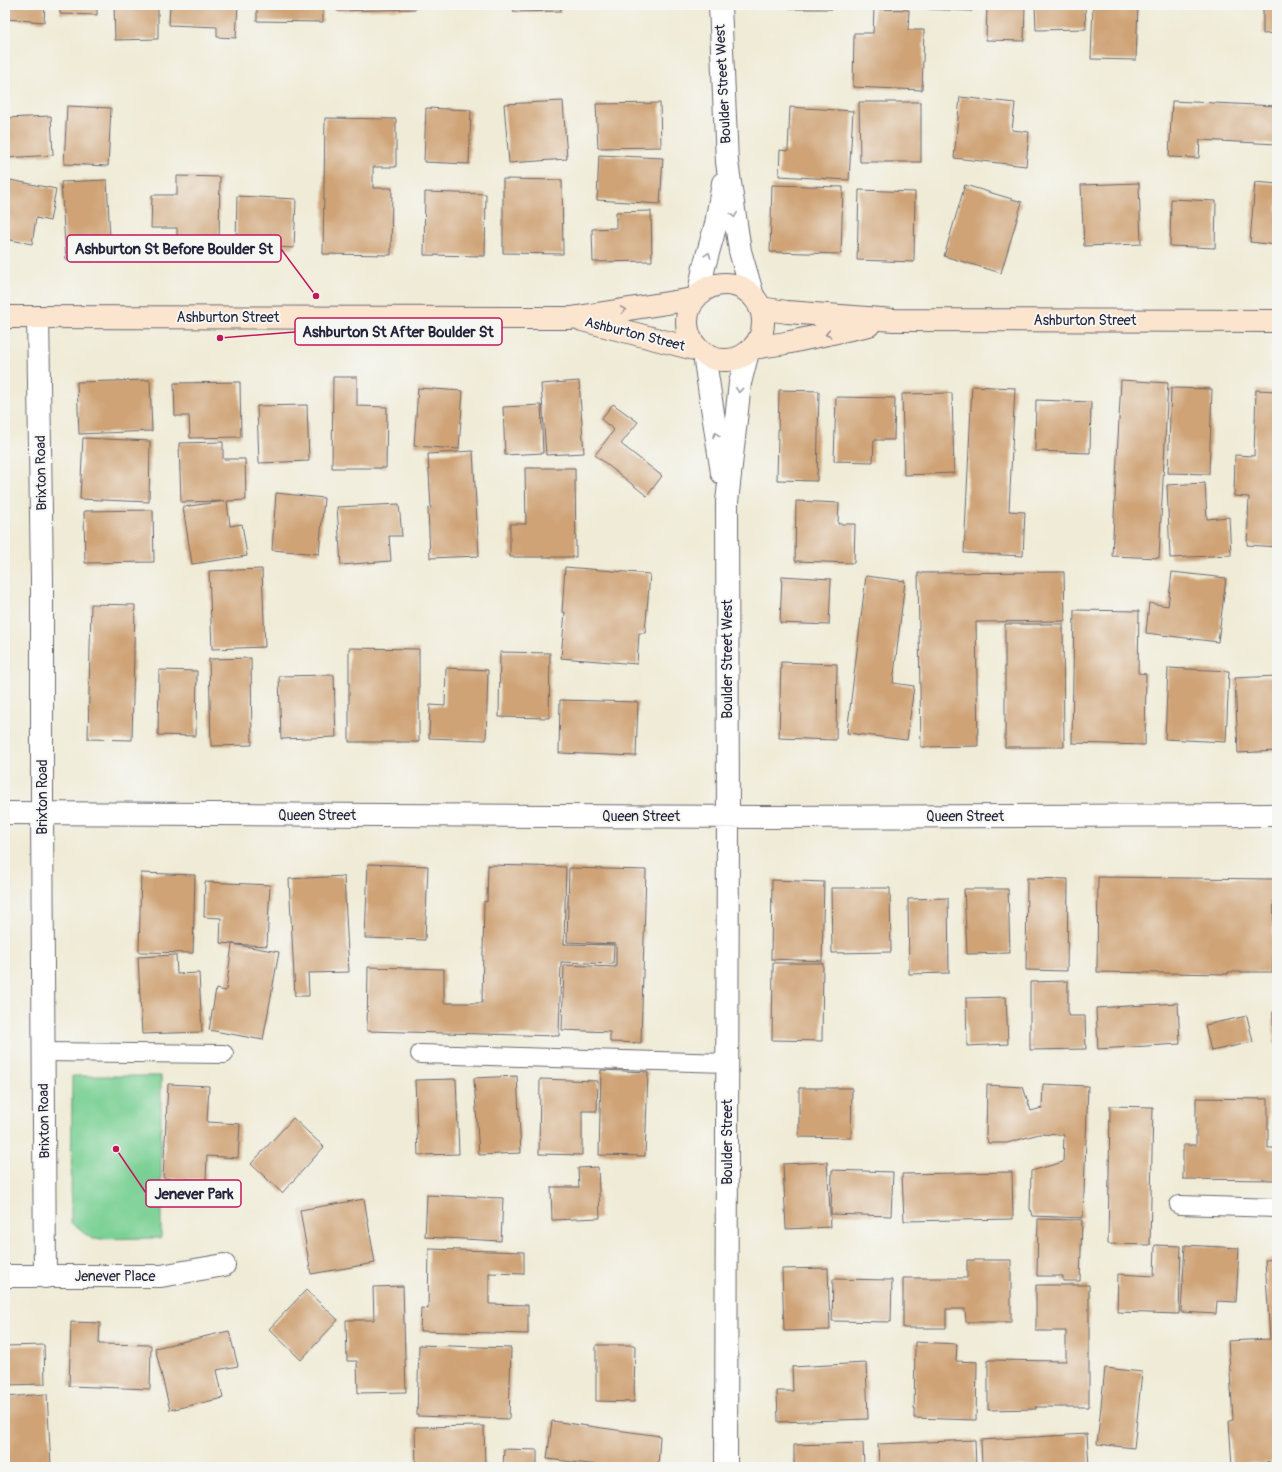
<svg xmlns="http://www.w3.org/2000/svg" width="1282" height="1472" font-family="Pangolin,sans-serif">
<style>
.green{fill:#7ad094;stroke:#4e7968}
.building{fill:#cfa376}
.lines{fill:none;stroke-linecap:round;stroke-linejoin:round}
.lane-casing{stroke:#6a6871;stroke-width:20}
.street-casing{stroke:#6a6871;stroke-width:24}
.secondary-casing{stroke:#6a6871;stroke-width:24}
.lane{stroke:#fff;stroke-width:18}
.street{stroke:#fff;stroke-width:22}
.secondary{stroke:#fbe5cf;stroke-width:22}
.oneway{stroke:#9c9ca7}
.oneway2{stroke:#998d8c}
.labels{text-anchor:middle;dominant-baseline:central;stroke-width:4;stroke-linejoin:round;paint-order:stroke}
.street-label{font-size:14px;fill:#22223b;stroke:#f6f6f2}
.leader{fill:none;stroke:#c2185b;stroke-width:1.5}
.callout-dot{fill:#c2185b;stroke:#f6f6f2;stroke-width:1.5}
.callout{fill:#f6f6f2;stroke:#c2185b;stroke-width:1.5}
.callout-label{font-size:15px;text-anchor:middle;font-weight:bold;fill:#22223b}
</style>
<rect width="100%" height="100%" fill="#f6f6f2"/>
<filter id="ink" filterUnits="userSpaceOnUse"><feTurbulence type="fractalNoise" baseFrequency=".025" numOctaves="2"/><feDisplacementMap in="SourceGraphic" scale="8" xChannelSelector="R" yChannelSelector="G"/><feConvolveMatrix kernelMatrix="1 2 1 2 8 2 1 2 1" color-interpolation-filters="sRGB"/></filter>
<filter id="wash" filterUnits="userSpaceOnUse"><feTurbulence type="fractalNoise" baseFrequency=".012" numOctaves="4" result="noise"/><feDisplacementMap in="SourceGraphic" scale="16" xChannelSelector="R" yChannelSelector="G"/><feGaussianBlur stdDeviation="0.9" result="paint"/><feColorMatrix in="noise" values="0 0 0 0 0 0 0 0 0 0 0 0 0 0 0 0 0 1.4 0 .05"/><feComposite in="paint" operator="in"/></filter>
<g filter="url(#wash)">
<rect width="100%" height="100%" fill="#efebd6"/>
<path class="green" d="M 72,1076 L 161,1076 L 161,1238 L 92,1239 L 71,1223 Z"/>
<g id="blocks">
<path class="building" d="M 5,5 L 45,5 L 44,22 L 5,19 Z
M 60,5 L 97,5 L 97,15 L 60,14 Z
M 114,5 L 158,5 L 158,39 L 115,40 Z
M 170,5 L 238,5 L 236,38 L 217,37 L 217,27 L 169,25 Z
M 257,5 L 323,5 L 323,22 L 257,21 Z
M 336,5 L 416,5 L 416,9 L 337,11 Z
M 513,5 L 560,5 L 561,11 L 514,12 Z
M 790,5 L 833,5 L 833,9 L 790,9 Z
M 929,5 L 973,5 L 972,11 L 929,9 Z
M 987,5 L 1025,5 L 1024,41 L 986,40 Z
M 1035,5 L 1085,5 L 1086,29 L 1036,30 Z
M 1093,5 L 1138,5 L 1136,60 L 1091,59 Z
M 1263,5 L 1277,5 L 1277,33 L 1263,34 Z
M 874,9 L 909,10 L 908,30 L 924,30 L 922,90 L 853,87 L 854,33 L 873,33 Z
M 960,97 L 1015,103 L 1012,130 L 1029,132 L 1026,166 L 954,158 Z
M 563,101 L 567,159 L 509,163 L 504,104 Z
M 1172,101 L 1277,106 L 1277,144 L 1200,140 L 1199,158 L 1169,157 Z
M 859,102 L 921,102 L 921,162 L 860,162 Z
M 660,103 L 661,147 L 598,148 L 596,104 Z
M 67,106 L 111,108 L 108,166 L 64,164 Z
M 790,107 L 853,111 L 849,180 L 779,176 L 780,150 L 788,151 Z
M 426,108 L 471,110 L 469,164 L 424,162 Z
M 51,116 L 53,155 L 5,158 L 5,118 Z
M 325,118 L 396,119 L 396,167 L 373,167 L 373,188 L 392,188 L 391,255 L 323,254 Z
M 599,155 L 663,158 L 660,204 L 597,200 Z
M 177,176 L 220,177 L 219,242 L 177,240 L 177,228 L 151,228 L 152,195 L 177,195 Z
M 5,179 L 56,189 L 50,221 L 36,218 L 32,244 L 5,239 Z
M 503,179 L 562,180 L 563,254 L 503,253 Z
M 107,180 L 111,258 L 66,260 L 61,182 Z
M 1255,182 L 1277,184 L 1277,245 L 1250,242 Z
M 1139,183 L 1141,244 L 1084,246 L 1081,185 Z
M 772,185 L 843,187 L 841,254 L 770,252 Z
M 965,185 L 1022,202 L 1001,273 L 944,256 Z
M 859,190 L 915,192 L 914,262 L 857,260 Z
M 425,192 L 486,194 L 485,256 L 424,255 Z
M 237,196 L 296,199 L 294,248 L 236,245 Z
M 1171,199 L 1216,201 L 1215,248 L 1170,246 Z
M 651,211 L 652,261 L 593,262 L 592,229 L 616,228 L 616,212 Z
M 333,377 L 357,377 L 357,406 L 387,407 L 386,468 L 332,468 Z
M 150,380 L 152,431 L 79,434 L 77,382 Z
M 1121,380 L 1168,383 L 1159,558 L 1112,556 Z
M 579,381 L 584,453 L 546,455 L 541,384 Z
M 240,382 L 241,437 L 190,438 L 189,416 L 175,416 L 174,383 Z
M 972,386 L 1015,388 L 1009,511 L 1025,512 L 1023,556 L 964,553 Z
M 418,388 L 463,391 L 459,449 L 414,446 Z
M 1171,388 L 1212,389 L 1209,474 L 1168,473 Z
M 779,390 L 819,391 L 817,481 L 777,480 Z
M 1256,390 L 1277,391 L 1277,547 L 1247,545 L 1249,497 L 1234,496 L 1235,455 L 1254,456 Z
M 952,393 L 954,473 L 904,475 L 902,394 Z
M 836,397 L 895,398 L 894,440 L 874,440 L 873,462 L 834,461 Z
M 1036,400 L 1091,402 L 1090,453 L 1035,451 Z
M 613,404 L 638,422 L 621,444 L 662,476 L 647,496 L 595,455 L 614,430 L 601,419 Z
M 307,405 L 309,461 L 259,463 L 257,406 Z
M 541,405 L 543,453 L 505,455 L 503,407 Z
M 83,438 L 150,441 L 149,502 L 80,499 Z
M 223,442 L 223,459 L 245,459 L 246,500 L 227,501 L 230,526 L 242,524 L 247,556 L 192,564 L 183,507 L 225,501 L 181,502 L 179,443 Z
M 473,451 L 479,556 L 430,558 L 428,509 L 431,508 L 428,454 Z
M 525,468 L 575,468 L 576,557 L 510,557 L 510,524 L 526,524 Z
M 1205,483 L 1207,519 L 1229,517 L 1231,555 L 1170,558 L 1167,485 Z
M 276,493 L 324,498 L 319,554 L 272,550 Z
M 796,501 L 839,503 L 838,524 L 855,524 L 854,563 L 795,561 Z
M 399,504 L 402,536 L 389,536 L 391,561 L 341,565 L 337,507 Z
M 153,510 L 154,562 L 85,563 L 84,511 Z
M 565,567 L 650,574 L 645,633 L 639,633 L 637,664 L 561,658 L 565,612 L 562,612 Z
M 262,569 L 265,647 L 212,649 L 209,571 Z
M 1064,572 L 1065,621 L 976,622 L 978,746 L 921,747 L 918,573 Z
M 1172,572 L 1226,578 L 1218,642 L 1146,633 L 1149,603 L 1168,606 Z
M 782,576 L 831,579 L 829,625 L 780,623 Z
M 866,576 L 905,581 L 893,683 L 914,686 L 907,740 L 847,733 Z
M 91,604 L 135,605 L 132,740 L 88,739 Z
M 1074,610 L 1139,611 L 1138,673 L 1146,674 L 1145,745 L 1072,743 Z
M 1005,624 L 1063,624 L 1064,747 L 1005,747 Z
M 349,648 L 419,649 L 419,742 L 349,742 Z
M 500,652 L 550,653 L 549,718 L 499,717 Z
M 251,658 L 252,745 L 211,746 L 209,659 Z
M 781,662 L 837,664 L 836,740 L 779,738 Z
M 446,668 L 488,670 L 486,740 L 429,738 L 430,705 L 445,706 Z
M 1168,668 L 1229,671 L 1226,742 L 1165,739 Z
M 159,670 L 197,671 L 196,736 L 158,735 Z
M 334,675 L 336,737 L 281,739 L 279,676 Z
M 1277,676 L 1277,751 L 1238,753 L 1235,678 Z
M 560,700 L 638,702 L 636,756 L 559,753 Z
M 368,864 L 428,866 L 425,940 L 365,938 Z
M 488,865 L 566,867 L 564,944 L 614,945 L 613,964 L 561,962 L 559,1036 L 367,1031 L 368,967 L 444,969 L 444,1003 L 482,1003 L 484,901 L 487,902 Z
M 569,868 L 646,870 L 641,1043 L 610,1042 L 610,1032 L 562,1030 L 564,965 L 616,967 L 616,944 L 567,942 Z
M 141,873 L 195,875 L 193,953 L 139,952 Z
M 344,876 L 349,972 L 308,973 L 309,996 L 295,996 L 289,879 Z
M 1098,877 L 1274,879 L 1273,972 L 1228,972 L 1228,974 L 1097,972 Z
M 1027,878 L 1068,879 L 1067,971 L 1026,970 Z
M 772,880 L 824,882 L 822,961 L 771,959 Z
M 205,882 L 270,885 L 267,946 L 232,944 L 279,952 L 263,1040 L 209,1030 L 216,989 L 226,991 L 232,944 L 220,943 L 221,918 L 204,917 Z
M 831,888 L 890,888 L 891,952 L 832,953 Z
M 964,889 L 1008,889 L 1010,953 L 967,954 Z
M 948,898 L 949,973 L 909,974 L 908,899 Z
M 176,955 L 177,974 L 199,973 L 202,1032 L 142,1034 L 138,957 Z
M 773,963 L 823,963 L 822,1041 L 772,1040 Z
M 1068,981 L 1068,1016 L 1085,1016 L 1086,1049 L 1030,1050 L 1030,982 Z
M 1006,997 L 1008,1044 L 967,1046 L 966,998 Z
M 1178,1003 L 1180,1044 L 1098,1049 L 1096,1008 Z
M 1273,1012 L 1277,1012 L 1277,1043 L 1274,1044 Z
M 1247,1016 L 1253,1042 L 1211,1051 L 1205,1025 Z
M 601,1070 L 648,1072 L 645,1156 L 599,1155 Z
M 517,1076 L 521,1153 L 479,1155 L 474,1078 Z
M 456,1079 L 459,1154 L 418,1155 L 415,1080 Z
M 540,1079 L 598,1081 L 597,1111 L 582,1111 L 582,1155 L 539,1154 Z
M 168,1084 L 209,1086 L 207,1122 L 240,1124 L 238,1158 L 207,1156 L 206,1180 L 163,1178 Z
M 1043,1084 L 1088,1086 L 1083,1218 L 1032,1216 L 1030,1209 L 1031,1171 L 1063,1162 L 1064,1135 L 1039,1134 L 1007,1143 L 988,1143 L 986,1135 L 987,1085 L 1023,1087 L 1031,1111 L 1042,1108 Z
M 799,1088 L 852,1088 L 851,1138 L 799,1137 Z
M 1196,1098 L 1268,1099 L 1268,1148 L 1277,1148 L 1277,1180 L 1183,1179 L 1183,1145 L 1196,1145 Z
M 1110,1106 L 1153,1107 L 1150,1245 L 1108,1244 Z
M 293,1118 L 324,1147 L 282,1193 L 251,1164 Z
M 827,1162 L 831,1227 L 786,1229 L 783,1164 Z
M 598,1167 L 600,1218 L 552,1220 L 551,1187 L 579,1187 L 578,1168 Z
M 832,1170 L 893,1172 L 891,1216 L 831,1214 Z
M 1012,1172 L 1013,1219 L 904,1221 L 902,1174 Z
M 427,1195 L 503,1198 L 501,1241 L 425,1237 Z
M 364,1199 L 375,1263 L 311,1274 L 300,1210 Z
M 1038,1219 L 1082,1220 L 1080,1281 L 1063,1281 L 1063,1276 L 1037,1276 Z
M 1155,1245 L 1181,1246 L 1179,1314 L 1117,1312 L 1118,1274 L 1154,1276 Z
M 1185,1245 L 1239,1248 L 1236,1302 L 1217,1301 L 1216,1314 L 1181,1312 Z
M 429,1249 L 524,1252 L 524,1274 L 489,1273 L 489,1304 L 528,1305 L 528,1334 L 420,1331 L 421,1308 L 428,1309 Z
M 1277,1259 L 1277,1462 L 1237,1464 L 1272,1465 L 1272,1467 L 1232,1467 L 1229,1421 L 1233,1420 L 1228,1341 L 1270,1339 L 1265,1260 Z
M 967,1260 L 1011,1260 L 1011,1322 L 966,1322 L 965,1309 L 946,1309 L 946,1328 L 903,1328 L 903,1278 L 967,1278 Z
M 828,1268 L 830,1330 L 784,1331 L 782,1269 Z
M 833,1279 L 892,1280 L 891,1322 L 832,1321 Z
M 1036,1285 L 1089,1285 L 1089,1407 L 1035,1407 L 1036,1409 L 988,1410 L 988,1360 L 1066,1361 L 1066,1331 L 1036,1331 Z
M 403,1286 L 406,1392 L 358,1393 L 357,1361 L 347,1361 L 346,1320 L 374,1320 L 373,1287 Z
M 306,1290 L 338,1320 L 301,1360 L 269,1329 Z
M 71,1322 L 100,1323 L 99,1344 L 151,1345 L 150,1389 L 69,1386 Z
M 229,1331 L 238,1366 L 217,1370 L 223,1398 L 170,1410 L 155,1348 Z
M 915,1342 L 957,1344 L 956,1361 L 977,1362 L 976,1420 L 914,1418 Z
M 44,1345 L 45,1384 L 5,1385 L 5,1346 Z
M 419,1345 L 511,1348 L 509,1419 L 417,1416 Z
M 596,1345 L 635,1345 L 634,1402 L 596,1401 Z
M 866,1363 L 868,1419 L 778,1422 L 777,1391 L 793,1391 L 792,1367 Z
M 1105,1368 L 1142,1372 L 1134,1448 L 1097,1444 Z
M 47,1394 L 51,1467 L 5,1467 L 5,1397 Z
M 552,1421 L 660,1436 L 658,1467 L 614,1467 L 547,1459 Z
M 484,1426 L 485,1467 L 416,1467 L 415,1427 Z
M 1087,1434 L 1089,1467 L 982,1467 L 981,1440 Z
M 975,1440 L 976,1467 L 879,1467 L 878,1444 Z
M 863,1443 L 864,1467 L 794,1467 L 794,1445 Z
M 504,1449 L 537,1450 L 537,1467 L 503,1467 Z
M 551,1464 L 578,1466 L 578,1467 L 551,1467 Z"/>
</g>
</g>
<g filter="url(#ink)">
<use href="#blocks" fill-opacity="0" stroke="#6a6871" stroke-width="1"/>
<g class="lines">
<defs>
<path id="lane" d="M 43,1052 L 224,1054
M 420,1054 L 727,1063
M 1179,1205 L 1277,1208"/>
<path id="street" d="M 720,5 L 727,162 L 740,251 L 753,296
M 699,293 L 704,267 L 716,224 L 723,183
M 38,317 L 42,580 L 42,814 L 45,1277
M 704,354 L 722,473
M 5,813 L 762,817 L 1277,815
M 5,1276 L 161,1276 L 224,1265
M 726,1467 L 728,817 L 727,502 L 740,383 L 748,352"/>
<path id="secondary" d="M687 322a38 38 0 1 1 76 0a38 38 0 1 1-76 0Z
M 760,308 L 787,312 L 894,320 L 1277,321
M 5,317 L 571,318 L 693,299
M 582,320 L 698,350
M 753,348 L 786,343 L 869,325"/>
</defs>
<use href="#lane" class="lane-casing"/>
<use href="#street" class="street-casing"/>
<use href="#secondary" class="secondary-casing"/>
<use href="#lane" class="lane"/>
<use href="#street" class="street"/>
<use href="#secondary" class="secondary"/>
</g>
<defs><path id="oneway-chevron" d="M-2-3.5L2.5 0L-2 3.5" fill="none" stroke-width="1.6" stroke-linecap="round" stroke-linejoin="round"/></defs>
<g class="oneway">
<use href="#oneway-chevron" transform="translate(734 215) rotate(82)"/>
<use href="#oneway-chevron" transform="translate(708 255) rotate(-73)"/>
<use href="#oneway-chevron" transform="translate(739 390) rotate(96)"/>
<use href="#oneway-chevron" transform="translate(716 435) rotate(-99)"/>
</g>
<g class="oneway2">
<use href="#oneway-chevron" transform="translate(623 310) rotate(-9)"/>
<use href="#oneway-chevron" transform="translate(828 334) rotate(168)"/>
</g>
</g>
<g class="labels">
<g class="street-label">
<text transform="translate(723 84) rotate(-93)">Boulder Street West</text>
<text x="228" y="317">Ashburton Street</text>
<text x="1085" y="320">Ashburton Street</text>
<text transform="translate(635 334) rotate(14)">Ashburton Street</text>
<text transform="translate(41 473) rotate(-91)">Brixton Road</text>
<text transform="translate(727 659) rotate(-90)">Boulder Street West</text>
<text transform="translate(42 797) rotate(-90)">Brixton Road</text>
<text x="317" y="815">Queen Street</text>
<text x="641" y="816">Queen Street</text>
<text x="965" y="816">Queen Street</text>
<text transform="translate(44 1121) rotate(-91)">Brixton Road</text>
<text transform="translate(727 1142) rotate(-90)">Boulder Street</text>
<text x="115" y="1276">Jenever Place</text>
</g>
</g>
<path class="leader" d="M316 296L281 249M220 338L295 332M116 1149L146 1193"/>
<g class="callout-dot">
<circle cx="316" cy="296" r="4"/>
<circle cx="220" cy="338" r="4"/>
<circle cx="116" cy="1149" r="4"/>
</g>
<g class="callout">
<rect x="67" y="235" width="214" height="27" rx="4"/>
<rect x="295" y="318" width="207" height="27" rx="4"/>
<rect x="146" y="1180" width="95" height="27" rx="4"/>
</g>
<g class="callout-label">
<text x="174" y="254">Ashburton St Before Boulder St</text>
<text x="398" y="337">Ashburton St After Boulder St</text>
<text x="194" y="1199">Jenever Park</text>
</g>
<rect width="1282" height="1472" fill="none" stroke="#f6f6f2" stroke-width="20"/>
</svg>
